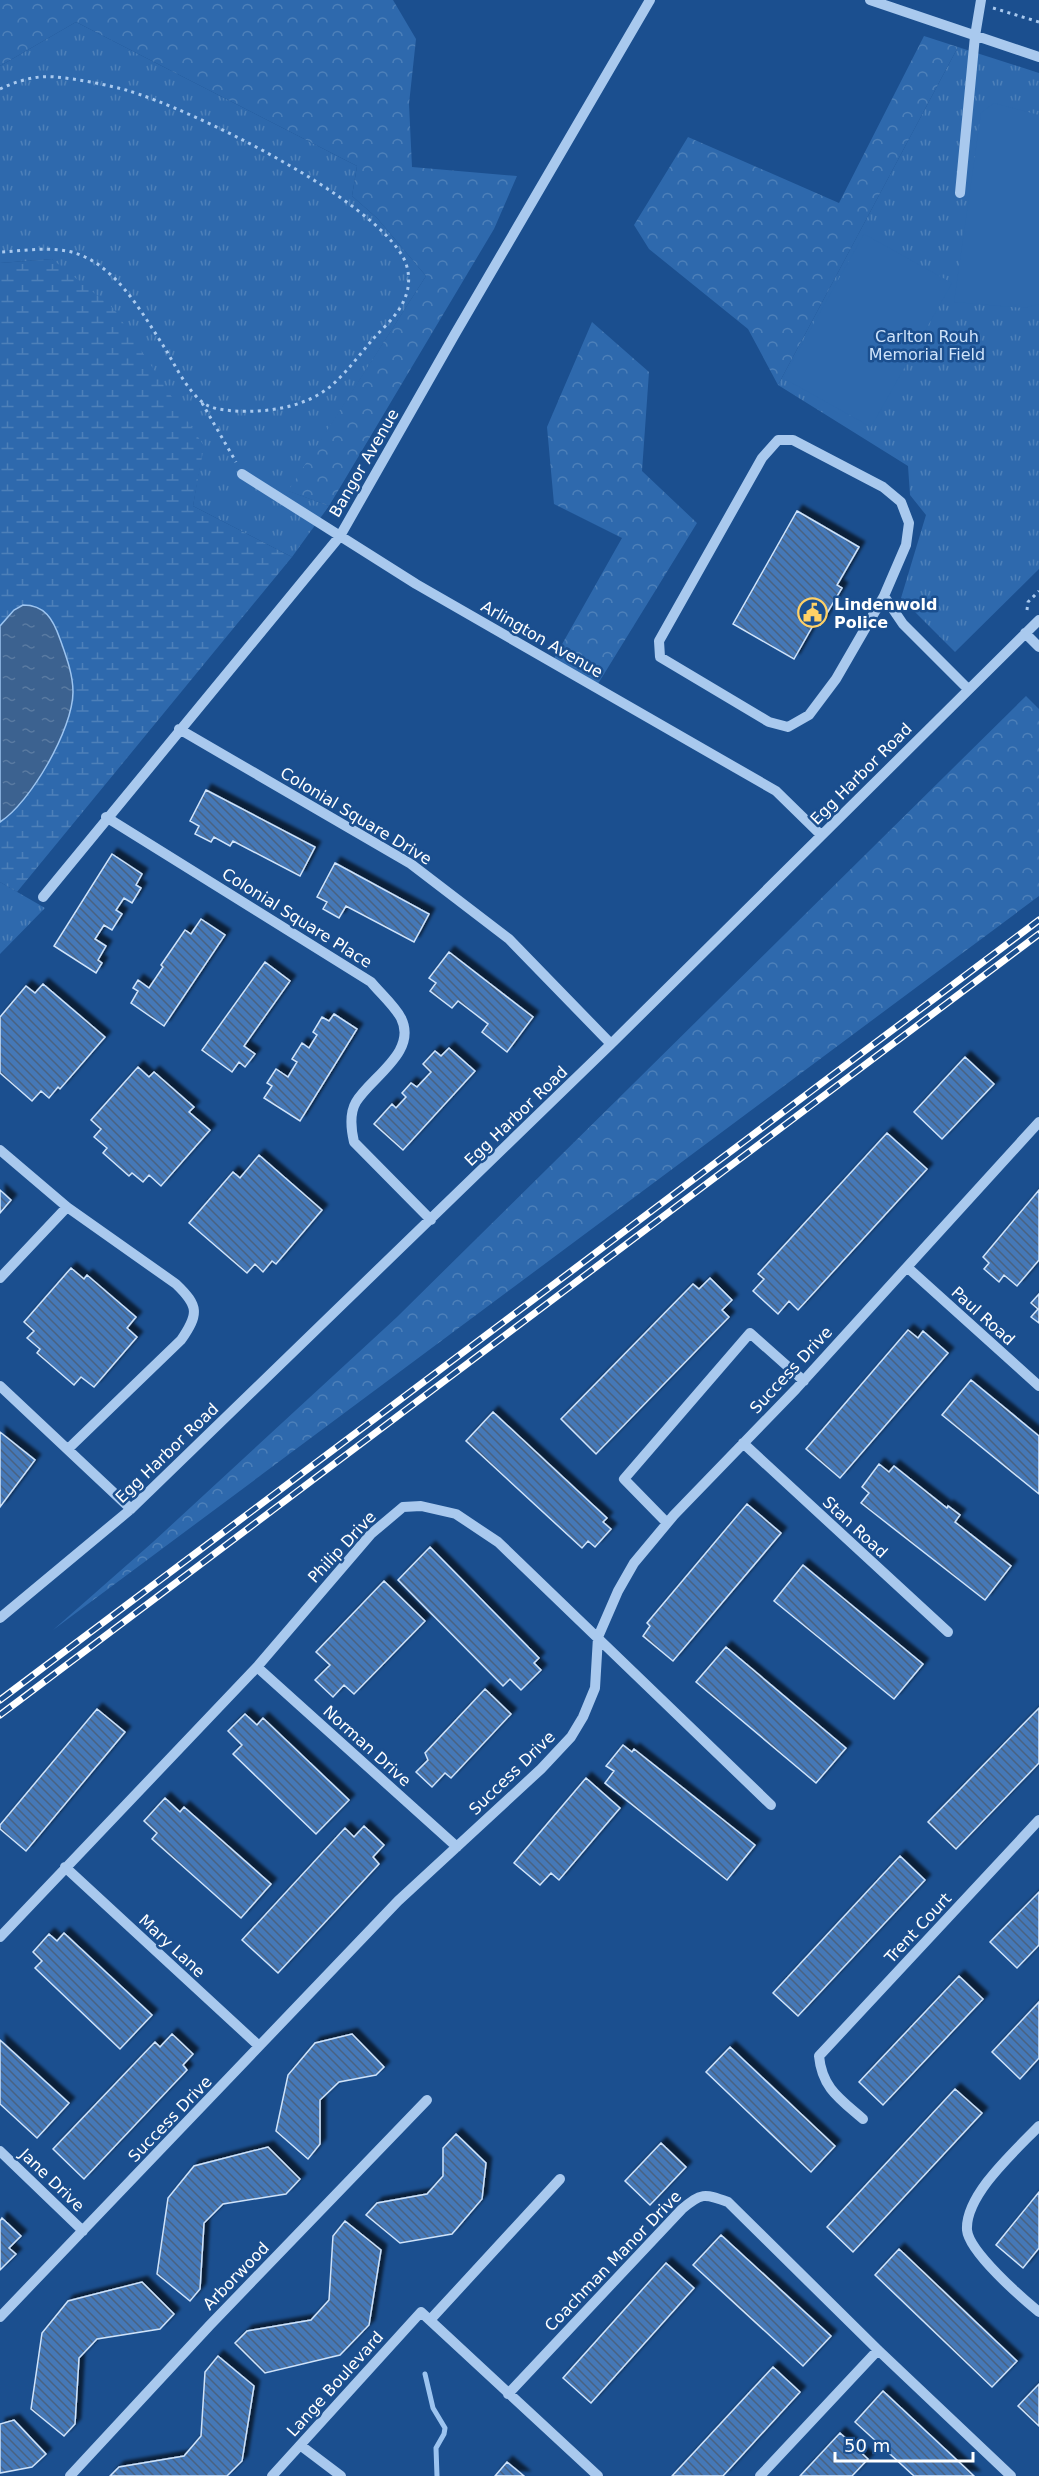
<svg xmlns="http://www.w3.org/2000/svg" width="1039" height="2476" font-family="'DejaVu Sans',sans-serif">
<style>
.grass{fill:url(#grass-tufts)}
.forest{fill:url(#forest-crowns)}
.wetland{fill:url(#wetland-marsh)}
.garden{fill:#2e69ad}
.water{fill:url(#water-ripples);stroke:#9cc4f0;stroke-width:1.5}
.lines{fill:none;stroke-linecap:round;stroke-linejoin:round}
.stream{stroke:#9cc4f0;stroke-width:5}
.building{fill:url(#building-back-hatch);stroke:#cfe3fa;stroke-width:1.5;filter:url(#shadow)}
.path{stroke:#a9c9ee;stroke-width:3;stroke-dasharray:3 4.5;stroke-linecap:butt}
.minor{stroke:#a9c9ee;stroke-width:10}
.rail-casing{stroke:#fff;stroke-width:7}
.rail{stroke:#1b4f8f;stroke-width:4.5;stroke-dasharray:14;stroke-linecap:butt}
.labels{text-anchor:middle;dominant-baseline:central;stroke-width:5;stroke-linejoin:round;paint-order:stroke}
.park-label{font-size:16px;fill:#cfe3fa;stroke:#1b4f8f}
.street-label{font-size:16px;fill:#fff;stroke:#1b4f8f}
.poi-label{font-size:16px;font-weight:bold;fill:#fff;stroke:#1b4f8f;text-anchor:start}
</style>
<defs>
<pattern id="grass-tufts" width="24" height="20" patternUnits="userSpaceOnUse" patternTransform="scale(1.5)"><rect width="24" height="20" fill="#2e69ad"/><path d="M3 7l-1-3M5 7V3M7 7l1-3M15 17l-1-3M17 17v-4M19 17l1-3" fill="none" stroke="#4d80b9"/></pattern>
<pattern id="forest-crowns" width="20" height="18" patternUnits="userSpaceOnUse" patternTransform="scale(1.5)"><rect width="20" height="18" fill="#2e69ad"/><path d="M2 6a3 3 0 1 1 6 0M12 15a3 3 0 1 1 6 0" fill="none" stroke="#4d80b9"/></pattern>
<pattern id="wetland-marsh" width="20" height="14" patternUnits="userSpaceOnUse" patternTransform="scale(1.5)"><rect width="20" height="14" fill="#2e69ad"/><path d="M1 5h8M5 5V1M11 12h8M15 12V8" fill="none" stroke="#4d80b9"/></pattern>
<pattern id="water-ripples" width="26" height="14" patternUnits="userSpaceOnUse" patternTransform="scale(1.5)"><rect width="26" height="14" fill="#3c6290"/><path d="M2 4q2-2 4 0t4 0M15 11q2-2 4 0t4 0" fill="none" stroke="#597aa1"/></pattern>
<pattern id="building-back-hatch" width="6" height="6" patternUnits="userSpaceOnUse" patternTransform="scale(1.5)"><rect width="6" height="6" fill="#4478b7"/><path d="M-1 5l2 2M0 0l6 6M5-1l2 2" fill="none" stroke="#486282"/></pattern>
<filter id="shadow"><feDropShadow dx="5.5" dy="-5.5" stdDeviation="1.5" flood-color="#0009"/></filter>
</defs>
<rect width="100%" height="100%" fill="#1b4f8f"/>
<path class="grass" d="M 76,22 L 357,166 L 352,196 L 377,218 L 426,276 L 289,491 L 329,506 L 292,557 L 193,506 L 203,446 L 52,259 L 0,263 L 0,66 Z
M 958,47 L 1039,73 L 1039,569 L 955,652 L 901,598 L 926,515 L 910,495 L 908,466 L 778,385 Z
M 0,882 L 45,908 L 0,954 Z"/>
<path class="forest" d="M 0,0 L 393,0 L 416,39 L 409,104 L 412,167 L 517,176 L 494,229 L 329,506 L 288,491 L 426,276 L 377,218 L 352,196 L 357,166 L 76,22 L 0,66 Z
M 924,36 L 958,47 L 778,385 L 748,329 L 649,249 L 634,225 L 688,137 L 839,203 Z
M 592,322 L 649,372 L 642,471 L 697,523 L 596,687 L 552,662 L 622,538 L 554,504 L 547,427 Z
M 1026,696 L 1039,709 L 1039,896 L 53,1630 L 153,1542 L 397,1317 Z"/>
<path class="wetland" d="M 52,259 L 114,309 L 204,446 L 193,506 L 292,557 L 17,892 L 0,882 L 0,822 C 31,802 71,731 73,694 C 74,679 68,663 63,648 L 0,626 L 0,263 Z"/>
<path class="garden" d="M 994,103 L 1039,115 L 1039,304 L 1024,308 L 954,302 L 981,113 Z
M 864,234 L 952,283 L 871,427 L 783,378 Z"/>
<path class="water" d="M 23,605 C 45,605 53,619 60,639 C 66,656 73,674 73,692 C 73,729 30,803 0,822 L 0,626 L 14,610 Z"/>
<g class="lines">
<path class="stream" d="M 425,2374 L 433,2408 L 445,2428 L 444,2434 L 436,2448 L 437,2476"/>
</g>
<path class="building" d="M 797,511 L 859,547 L 837,585 L 842,588 L 820,625 L 815,622 L 794,659 L 733,624 Z
M 206,790 L 315,847 L 300,876 L 233,841 L 230,846 L 214,837 L 211,842 L 195,834 L 199,826 L 190,821 Z
M 112,854 L 142,874 L 136,885 L 141,888 L 132,903 L 124,898 L 116,910 L 122,914 L 112,930 L 104,925 L 95,939 L 106,946 L 98,960 L 102,963 L 96,973 L 54,946 Z
M 335,863 L 429,914 L 414,942 L 346,906 L 339,918 L 323,909 L 327,902 L 317,897 Z
M 201,919 L 225,935 L 164,1026 L 131,1003 L 138,991 L 133,988 L 138,980 L 149,988 L 163,967 L 161,965 L 185,930 L 191,934 Z
M 449,952 L 533,1017 L 507,1052 L 482,1032 L 488,1024 L 458,1001 L 452,1008 L 430,991 L 436,983 L 429,978 Z
M 265,962 L 290,981 L 244,1046 L 255,1054 L 245,1067 L 239,1062 L 232,1072 L 202,1050 Z
M 43,984 L 105,1037 L 60,1089 L 58,1087 L 49,1098 L 41,1091 L 32,1101 L 0,1073 L 0,1017 L 26,986 L 35,993 Z
M 334,1014 L 357,1029 L 300,1121 L 264,1098 L 272,1086 L 267,1083 L 276,1069 L 288,1077 L 297,1062 L 292,1059 L 302,1043 L 309,1048 L 317,1035 L 313,1032 L 322,1017 L 329,1021 Z
M 449,1048 L 475,1071 L 403,1150 L 374,1124 L 392,1104 L 396,1108 L 406,1097 L 402,1093 L 411,1083 L 417,1087 L 431,1072 L 423,1064 L 435,1051 L 441,1056 Z
M 965,1057 L 994,1084 L 942,1139 L 914,1112 Z
M 138,1067 L 149,1077 L 154,1072 L 194,1107 L 189,1112 L 210,1130 L 161,1186 L 149,1175 L 143,1182 L 132,1173 L 129,1176 L 103,1153 L 107,1148 L 94,1137 L 101,1129 L 91,1120 Z
M 887,1133 L 927,1169 L 798,1310 L 789,1301 L 778,1314 L 753,1291 L 764,1279 L 758,1274 Z
M 259,1155 L 322,1210 L 276,1264 L 272,1261 L 263,1272 L 255,1264 L 247,1273 L 189,1223 L 233,1172 L 240,1178 Z
M 0,1190 L 11,1200 L 0,1213 Z
M 1039,1190 L 1039,1260 L 1017,1286 L 1004,1275 L 999,1282 L 984,1269 L 989,1263 L 983,1257 Z
M 71,1268 L 84,1279 L 87,1275 L 136,1317 L 127,1328 L 137,1337 L 94,1387 L 81,1377 L 74,1385 L 37,1353 L 40,1349 L 27,1338 L 34,1331 L 24,1322 Z
M 710,1278 L 732,1300 L 722,1310 L 729,1317 L 596,1454 L 561,1419 L 693,1284 L 699,1289 Z
M 1039,1294 L 1039,1323 L 1031,1317 L 1038,1309 L 1031,1303 Z
M 908,1330 L 918,1338 L 923,1331 L 948,1353 L 840,1478 L 806,1449 Z
M 971,1380 L 1039,1436 L 1039,1494 L 942,1415 Z
M 493,1412 L 607,1518 L 603,1522 L 611,1529 L 595,1547 L 588,1541 L 582,1548 L 466,1441 Z
M 0,1432 L 35,1460 L 0,1507 Z
M 879,1464 L 889,1472 L 894,1466 L 947,1508 L 948,1506 L 960,1515 L 955,1522 L 1011,1566 L 985,1600 L 861,1503 L 869,1493 L 862,1487 Z
M 747,1504 L 781,1533 L 673,1661 L 643,1636 L 650,1626 L 647,1623 Z
M 430,1547 L 539,1658 L 534,1663 L 541,1670 L 521,1690 L 510,1679 L 503,1686 L 398,1580 Z
M 803,1565 L 923,1664 L 894,1699 L 774,1601 Z
M 384,1581 L 425,1621 L 354,1694 L 344,1685 L 333,1697 L 315,1680 L 330,1665 L 316,1652 Z
M 726,1647 L 846,1748 L 816,1783 L 696,1682 Z
M 485,1689 L 511,1714 L 451,1778 L 445,1773 L 432,1787 L 416,1772 L 428,1760 L 425,1753 Z
M 1039,1708 L 1039,1763 L 956,1849 L 928,1822 Z
M 97,1709 L 125,1732 L 26,1851 L 0,1829 L 0,1825 Z
M 245,1714 L 257,1725 L 263,1718 L 349,1800 L 316,1834 L 233,1754 L 242,1745 L 228,1731 Z
M 623,1745 L 632,1752 L 634,1749 L 755,1845 L 727,1880 L 605,1783 L 614,1771 L 606,1766 Z
M 586,1778 L 620,1808 L 559,1880 L 551,1873 L 540,1885 L 514,1863 Z
M 165,1798 L 180,1812 L 184,1807 L 271,1884 L 241,1918 L 152,1839 L 157,1833 L 144,1821 Z
M 364,1826 L 384,1845 L 373,1857 L 379,1864 L 278,1973 L 242,1940 L 345,1828 L 354,1837 Z
M 900,1856 L 925,1880 L 798,2016 L 773,1993 Z
M 1039,1892 L 1039,1945 L 1017,1968 L 990,1942 Z
M 64,1933 L 152,2015 L 120,2049 L 35,1968 L 42,1961 L 33,1952 L 49,1934 L 57,1941 Z
M 959,1976 L 983,1999 L 883,2105 L 859,2082 Z
M 1039,2002 L 1039,2058 L 1020,2079 L 992,2052 Z
M 172,2034 L 193,2054 L 183,2065 L 187,2070 L 84,2179 L 53,2149 L 155,2042 L 160,2047 Z
M 352,2034 L 384,2067 L 376,2075 L 339,2082 L 320,2100 L 320,2144 L 308,2159 L 276,2131 L 288,2075 L 315,2043 Z
M 0,2040 L 69,2103 L 37,2138 L 0,2104 Z
M 730,2047 L 835,2146 L 811,2172 L 706,2072 Z
M 955,2089 L 982,2113 L 853,2252 L 827,2227 Z
M 456,2134 L 486,2163 L 482,2199 L 452,2234 L 400,2243 L 366,2215 L 377,2203 L 427,2194 L 443,2176 L 443,2148 Z
M 661,2143 L 686,2167 L 650,2205 L 625,2181 Z
M 268,2147 L 300,2179 L 286,2194 L 223,2204 L 204,2223 L 200,2289 L 190,2301 L 157,2274 L 168,2198 L 194,2166 Z
M 1039,2192 L 1039,2248 L 1023,2268 L 996,2245 Z
M 2,2218 L 21,2236 L 9,2248 L 16,2254 L 0,2270 L 0,2221 Z
M 345,2221 L 381,2250 L 369,2325 L 340,2355 L 265,2373 L 235,2343 L 247,2331 L 311,2320 L 329,2300 L 333,2236 Z
M 721,2235 L 831,2336 L 803,2366 L 693,2265 Z
M 899,2249 L 1017,2361 L 992,2387 L 875,2275 Z
M 666,2263 L 694,2288 L 591,2403 L 563,2378 Z
M 142,2282 L 174,2314 L 160,2329 L 97,2339 L 79,2358 L 75,2424 L 64,2436 L 31,2409 L 42,2333 L 68,2301 Z
M 218,2356 L 254,2386 L 242,2461 L 227,2476 L 110,2476 L 119,2467 L 184,2456 L 201,2436 L 205,2372 Z
M 773,2367 L 800,2392 L 723,2476 L 672,2476 Z
M 1039,2384 L 1039,2426 L 1018,2406 Z
M 883,2391 L 974,2476 L 914,2476 L 855,2422 Z
M 14,2420 L 46,2454 L 32,2467 L 0,2473 L 0,2424 Z
M 840,2433 L 868,2459 L 852,2476 L 800,2476 Z
M 507,2462 L 524,2476 L 495,2476 Z"/>
<g class="lines">
<path class="path" d="M 993,8 L 1039,22
M 0,89 C 17,81 36,75 55,77 C 78,79 103,84 126,90 C 191,109 373,198 404,259 C 410,271 410,286 405,298 C 399,314 384,327 373,339 C 360,354 347,372 332,385 C 307,407 267,413 235,411 C 223,410 210,409 201,401 C 186,388 176,367 166,350 C 142,313 114,260 67,251 C 45,247 22,251 0,252
M 202,403 L 236,462
M 1027,610 L 1028,602 L 1039,591"/>
<path class="minor" d="M 870,0 L 1039,57
M 960,193 L 975,36 L 981,0
M 242,474 L 416,584 L 776,791 L 821,835
M 884,596 L 836,679 L 809,715 L 788,727 L 769,722 L 660,657 L 659,641 L 762,458 L 778,440 L 793,440 L 883,487 L 901,502 L 909,523 L 906,545 L 884,596 L 903,624 L 968,689
M 1025,633 L 1039,647
M 179,729 L 411,864 L 509,939 L 611,1044
M 106,817 L 371,982 C 380,993 394,1005 401,1018 C 418,1052 371,1077 356,1102 C 349,1114 351,1129 354,1142 L 431,1220
M 43,897 L 340,536 L 455,334 L 650,0
M 0,1150 L 67,1207 L 176,1284 C 199,1306 199,1314 181,1340 L 68,1449
M 907,1267 L 1039,1386
M 0,1278 L 67,1207
M 0,1386 L 131,1509
M 743,1443 L 948,1632
M 667,1523 L 624,1479 L 750,1333 L 804,1381
M 0,1618 L 131,1509 L 611,1044 L 1039,620
M 257,1667 L 457,1847
M 65,1867 L 259,2046
M 0,1937 L 257,1667 L 371,1534 L 403,1507 L 421,1506 L 456,1514 L 498,1542 L 771,1805
M 863,2119 C 840,2099 822,2088 819,2056 L 1039,1820
M 1039,2126 C 1015,2151 965,2195 967,2230 C 969,2252 1022,2298 1039,2312
M 0,2151 L 83,2231
M 0,2317 L 398,1901 L 541,1769 L 571,1737 L 583,1717 L 595,1688 L 598,1637 L 618,1591 L 634,1563 L 674,1515 L 796,1389 L 1039,1122
M 430,2320 L 560,2179
M 508,2394 L 682,2209 C 701,2193 704,2193 728,2202 L 878,2350 L 1011,2476
M 300,2445 L 341,2476
M 70,2476 L 210,2325 L 427,2100
M 272,2476 L 421,2312 L 598,2476
M 760,2476 L 878,2350"/>
<defs>
<path id="rail" d="M 0,1700 L 1039,920
M 0,1715 L 1039,934"/>
</defs>
<use href="#rail" class="rail-casing"/>
<use href="#rail" class="rail"/>
</g>
<defs>
<symbol id="civic-ring" viewBox="-11 -11 22 22"><circle r="9.5" fill="#1b4f8f" stroke="#ffd166" stroke-width="1.5"/><path d="M-.6-6.5H3V-4.5H.6V-3L4-1V1h2V6H-6V1h2V-1L-.6-3ZM-1.2 2.5V6h2.4V2.5Z" fill="#ffd166"/></symbol>
</defs>
<g fill-rule="evenodd">
<use href="#civic-ring" x="796" y="596" width="33" height="33"/>
</g>
<g class="labels">
<g class="park-label">
<text x="927" y="336">Carlton Rouh<tspan x="927" dy="18">Memorial Field</tspan></text>
</g>
<g class="street-label">
<text transform="translate(364 463) rotate(-60)">Bangor Avenue</text>
<text transform="translate(542 639) rotate(30)">Arlington Avenue</text>
<text transform="translate(861 774) rotate(-45)">Egg Harbor Road</text>
<text transform="translate(356 816) rotate(31)">Colonial Square Drive</text>
<text transform="translate(297 918) rotate(32)">Colonial Square Place</text>
<text transform="translate(516 1116) rotate(-44)">Egg Harbor Road</text>
<text transform="translate(983 1316) rotate(42)">Paul Road</text>
<text transform="translate(791 1370) rotate(-47)">Success Drive</text>
<text transform="translate(167 1453) rotate(-44)">Egg Harbor Road</text>
<text transform="translate(855 1527) rotate(43)">Stan Road</text>
<text transform="translate(342 1547) rotate(-47)">Philip Drive</text>
<text transform="translate(367 1746) rotate(42)">Norman Drive</text>
<text transform="translate(512 1773) rotate(-44)">Success Drive</text>
<text transform="translate(918 1928) rotate(-47)">Trent Court</text>
<text transform="translate(172 1946) rotate(43)">Mary Lane</text>
<text transform="translate(170 2119) rotate(-46)">Success Drive</text>
<text transform="translate(52 2180) rotate(44)">Jane Drive</text>
<text transform="translate(613 2261) rotate(-46)">Coachman Manor Drive</text>
<text transform="translate(236 2276) rotate(-46)">Arborwood</text>
<text transform="translate(335 2384) rotate(-48)">Lange Boulevard</text>
</g>
<g class="poi-label">
<text x="834" y="604">Lindenwold<tspan x="834" dy="18">Police</tspan></text>
</g>
</g>
<path d="M835 2452v9h138v-9" fill="none" stroke="#ffffff" stroke-width="3"/>
<text x="844" y="2452" font-size="18" fill="#ffffff" stroke="#1b4f8f" stroke-width="4.5" paint-order="stroke">50 m</text>
</svg>
